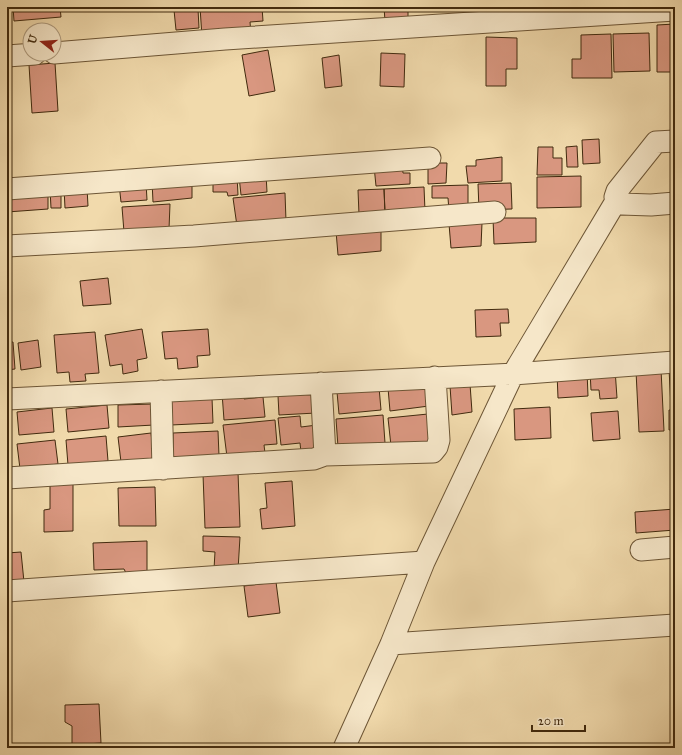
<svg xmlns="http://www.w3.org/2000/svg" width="682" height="755" font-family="'IM FELL Great Primer',serif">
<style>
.building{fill:#d99780;stroke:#412a0e}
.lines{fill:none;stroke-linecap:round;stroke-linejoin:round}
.street-casing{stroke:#6d5636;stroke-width:23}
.street{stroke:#f6e7c9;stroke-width:21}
</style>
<rect width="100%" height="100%" fill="#f1daac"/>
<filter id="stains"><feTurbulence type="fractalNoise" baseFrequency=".005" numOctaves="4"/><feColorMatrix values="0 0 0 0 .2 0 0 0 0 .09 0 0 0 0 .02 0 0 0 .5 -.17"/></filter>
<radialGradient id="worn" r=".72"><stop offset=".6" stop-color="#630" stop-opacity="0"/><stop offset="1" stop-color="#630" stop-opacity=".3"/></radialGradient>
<path class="building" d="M 13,7 L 60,7 L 61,17 L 14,21 Z
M 200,7 L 262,7 L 263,21 L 250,22 L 251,34 L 202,37 Z
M 384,7 L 408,7 L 408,20 L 385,21 Z
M 198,9 L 199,28 L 176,30 L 174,10 Z
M 675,24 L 675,72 L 657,72 L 657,25 Z
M 649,33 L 650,71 L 614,72 L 613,34 Z
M 611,34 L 612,78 L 572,78 L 572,59 L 581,59 L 581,35 Z
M 486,37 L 517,38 L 517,69 L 506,69 L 506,86 L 486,86 Z
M 268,50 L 275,91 L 249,96 L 242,55 Z
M 381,53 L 405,54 L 404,87 L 380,86 Z
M 339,55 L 342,86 L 325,88 L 322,58 Z
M 55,63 L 58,111 L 32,113 L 29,65 Z
M 599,139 L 600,163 L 583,164 L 582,140 Z
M 577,146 L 578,167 L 567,167 L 566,147 Z
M 538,147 L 553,147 L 553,158 L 562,158 L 562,175 L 537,175 Z
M 502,157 L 502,181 L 468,183 L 466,166 L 476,166 L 476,160 Z
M 428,163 L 447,163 L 446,183 L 428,184 Z
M 402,164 L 403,173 L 410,173 L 410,184 L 376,186 L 374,166 Z
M 266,174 L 267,192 L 241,195 L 239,176 Z
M 237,176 L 238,195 L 228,196 L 227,192 L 213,192 L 213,178 Z
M 581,176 L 581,207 L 537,208 L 537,177 Z
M 192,178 L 192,198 L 153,202 L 152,181 Z
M 146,182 L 147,200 L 121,202 L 119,184 Z
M 511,183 L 512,209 L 479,210 L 478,184 Z
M 468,185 L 468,209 L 449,211 L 448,198 L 432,198 L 432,186 Z
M 424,187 L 425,211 L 385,213 L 384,189 Z
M 61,188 L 61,208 L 51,208 L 50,189 Z
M 64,188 L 87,188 L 88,206 L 65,208 Z
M 48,189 L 48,209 L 7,212 L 7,191 Z
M 384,189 L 385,213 L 359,215 L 358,190 Z
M 285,193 L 286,221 L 237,226 L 233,198 Z
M 170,204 L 169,229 L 124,232 L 122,207 Z
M 493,218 L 536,218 L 536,242 L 494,244 Z
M 482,223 L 481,246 L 451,248 L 449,224 Z
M 381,228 L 381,251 L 338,255 L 336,231 Z
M 108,278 L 111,304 L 83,306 L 80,281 Z
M 508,309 L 509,323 L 500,323 L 501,336 L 476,337 L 475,310 Z
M 142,329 L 147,358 L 137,360 L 138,371 L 123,374 L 122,364 L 110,366 L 105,335 Z
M 208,329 L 210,355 L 197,356 L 198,367 L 178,369 L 177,358 L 165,359 L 162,332 Z
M 95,332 L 99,373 L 85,374 L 86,381 L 70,382 L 69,372 L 57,373 L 54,335 Z
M 38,340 L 41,367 L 21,370 L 18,343 Z
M 7,342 L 13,342 L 15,369 L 7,370 Z
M 615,369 L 617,398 L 600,399 L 599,390 L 591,390 L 590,371 Z
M 661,369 L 664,431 L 639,432 L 636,371 Z
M 669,369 L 675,369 L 675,407 L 671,407 Z
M 587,371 L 588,396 L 558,398 L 557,373 Z
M 427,384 L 429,406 L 390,411 L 388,388 Z
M 470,384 L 472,412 L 452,415 L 450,386 Z
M 379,387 L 381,410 L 339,414 L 337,392 Z
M 243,391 L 244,399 L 263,397 L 265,417 L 224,420 L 222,393 Z
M 315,394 L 316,413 L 279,415 L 278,396 Z
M 212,398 L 213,423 L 171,425 L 170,399 Z
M 153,404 L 154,425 L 118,427 L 118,405 Z
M 107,405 L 109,428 L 68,432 L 66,409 Z
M 550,407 L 551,438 L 515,440 L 514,409 Z
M 52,408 L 54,432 L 19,435 L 17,412 Z
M 669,410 L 675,410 L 675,429 L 669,430 Z
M 618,411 L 620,439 L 593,441 L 591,413 Z
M 428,414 L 431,442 L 391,446 L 388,418 Z
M 383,415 L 385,443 L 338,447 L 336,419 Z
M 300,416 L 301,427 L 317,425 L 319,450 L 301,452 L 300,443 L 281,445 L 278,418 Z
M 275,420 L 277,444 L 264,445 L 265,453 L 227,457 L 223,425 Z
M 218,431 L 219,456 L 173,457 L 173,433 Z
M 151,433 L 154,458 L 121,462 L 118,437 Z
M 106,436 L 108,461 L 68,465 L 66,440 Z
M 55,440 L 58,464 L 20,469 L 17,444 Z
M 7,441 L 10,464 L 7,464 Z
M 238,472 L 240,527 L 205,528 L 203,474 Z
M 292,481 L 295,526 L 262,529 L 260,509 L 267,508 L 265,483 Z
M 50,484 L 73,484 L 73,531 L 44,532 L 44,510 L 50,509 Z
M 155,487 L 156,526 L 119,526 L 118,488 Z
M 675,509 L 675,530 L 636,533 L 635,512 Z
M 203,536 L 240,537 L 238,570 L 214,569 L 215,552 L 203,551 Z
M 147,541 L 147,573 L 126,573 L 124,569 L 94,570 L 93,543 Z
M 21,552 L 24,582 L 7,584 L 7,553 Z
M 276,582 L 280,613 L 248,617 L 244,586 Z
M 99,704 L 101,743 L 72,745 L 72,726 L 65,722 L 65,705 Z"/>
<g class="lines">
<defs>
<path id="street" d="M 54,53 L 225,39 L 675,10
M 7,56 L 35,54
M 675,141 L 656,142 L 617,191 L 615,197 L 619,203 L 621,204 L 651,205 L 675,203
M 7,189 L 430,158
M 7,246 L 194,236 L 495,212
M 161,391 L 163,469
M 7,399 L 513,374 L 675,362
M 325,455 L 433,452 L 437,447 L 439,440 L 435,377
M 7,478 L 314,459 L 325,455 L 321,383
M 641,550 L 675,547
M 7,591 L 424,562
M 391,644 L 675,625
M 344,748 L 391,644 L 424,562 L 513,374 L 616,201"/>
</defs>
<use href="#street" class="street-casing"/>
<use href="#street" class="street"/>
</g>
<rect width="682" height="755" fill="none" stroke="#f1daac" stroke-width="24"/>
<rect x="8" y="8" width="666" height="739" fill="none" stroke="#412a0e" stroke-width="2"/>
<rect x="12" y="12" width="658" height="731" fill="none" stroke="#412a0e"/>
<g transform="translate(42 42) rotate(287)"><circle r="19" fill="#f6e7c9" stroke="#ae9b7e"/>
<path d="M0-3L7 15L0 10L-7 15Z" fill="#8f2418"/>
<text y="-6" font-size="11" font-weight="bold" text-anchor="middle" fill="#412a0e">U</text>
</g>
<path d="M532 725v6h53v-6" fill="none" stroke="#412a0e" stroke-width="2"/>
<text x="538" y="725" font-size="12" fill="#412a0e" stroke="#f6e7c9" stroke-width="3" paint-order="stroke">20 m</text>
<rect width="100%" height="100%" filter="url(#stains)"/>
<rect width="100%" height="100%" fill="url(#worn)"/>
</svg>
